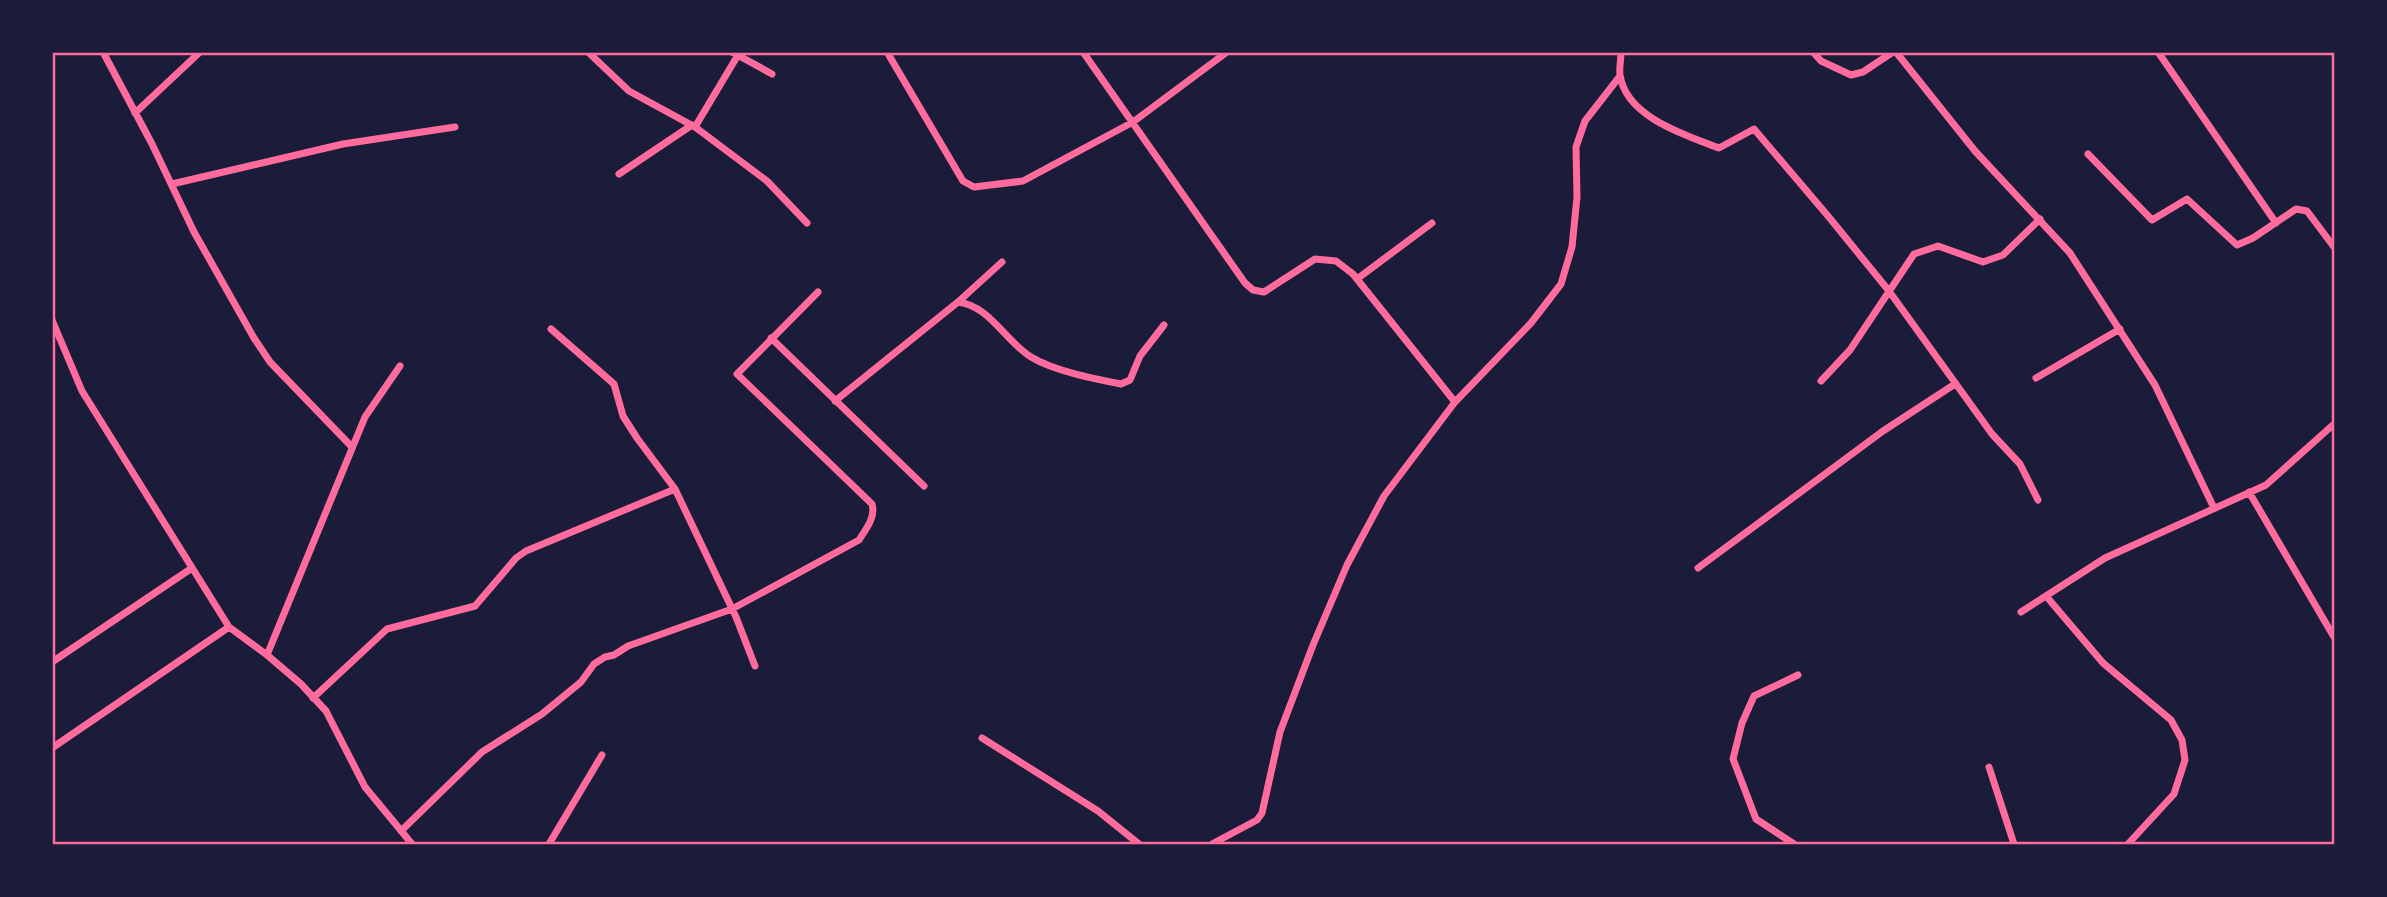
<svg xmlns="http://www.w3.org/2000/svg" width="2387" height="897" font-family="'Fira Sans Condensed',sans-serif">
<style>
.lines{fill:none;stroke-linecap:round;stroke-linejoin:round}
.minor{stroke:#ff6b9d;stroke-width:7}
.neatline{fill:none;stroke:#ff6b9d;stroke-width:2.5}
</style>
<rect width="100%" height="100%" fill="#1b1b3a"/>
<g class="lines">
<path class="minor" d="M 103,52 L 152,144 L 194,232 L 254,338 L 270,362 L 352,447
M 588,52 L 629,91 L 695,127 L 767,181 L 807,223
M 732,52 L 772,74
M 887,52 L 963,181 L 974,187 L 1023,181 L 1133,122 L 1227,52
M 1083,52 L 1245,283 L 1253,290 L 1264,292 L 1315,259 L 1336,261 L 1353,274 L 1455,402
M 1621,52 C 1621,60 1619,68 1620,75 C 1626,117 1685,135 1719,148 L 1754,129 L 1828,216 L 1889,291 L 1992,434 L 2020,464 L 2038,500
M 1813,52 L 1821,61 L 1851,75 L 1863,72 L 1893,52
M 1896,52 L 1975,151 L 2070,253 L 2155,385 L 2214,508
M 2158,52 L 2276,223
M 135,113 L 200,52
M 695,127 L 738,55
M 2088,154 L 2152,220 L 2187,199 L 2237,245 L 2253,238 L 2296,209 L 2307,211 L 2334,247
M 619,174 L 692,125
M 172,184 L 343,144 L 455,127
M 1357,279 L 1432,223
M 958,302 C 990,306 1005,341 1031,357 C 1054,371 1095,379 1121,384 L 1130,380 L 1140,356 L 1164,325
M 52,320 L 82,391 L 229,627 L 267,655 L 301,684 L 326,711 L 365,787 L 412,844
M 551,329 L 614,384 L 623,416 L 637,438 L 675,489 L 736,617 L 755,666
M 771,338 L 924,486
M 2036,378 L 2120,329
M 1821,381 L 1850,350 L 1914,254 L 1938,246 L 1983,262 L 2003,255 L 2040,219
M 835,401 L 958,302 L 1002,262
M 2249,492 L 2334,637
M 1698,568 L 1883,431 L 1955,384
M 2046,596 L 2103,663 L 2171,720 L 2182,740 L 2185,760 L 2174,794 L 2128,844
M 2021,612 L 2105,558 L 2266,485 L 2334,424
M 267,655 L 365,417 L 400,366
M 52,662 L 192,568
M 313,698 L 387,629 L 475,606 L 516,558 L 526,551 L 675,489
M 982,738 L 1098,811 L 1139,844
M 52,748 L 229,627
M 1989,767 L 2014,844
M 401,831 L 482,752 L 542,714 L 581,682 L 594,664 L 605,657 L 614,655 L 628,646 L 732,609 L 859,540 C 866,529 876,517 872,504 L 737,374 L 818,292
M 549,844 L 602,755
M 1212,844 L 1257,820 L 1262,813 L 1280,732 L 1313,645 L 1347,565 L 1384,496 L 1455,402 L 1531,323 L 1561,284 L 1572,247 L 1577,197 L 1576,147 L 1585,121 L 1620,76
M 1794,844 L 1756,819 L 1733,759 L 1742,723 L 1754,696 L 1798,675"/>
</g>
<rect width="2387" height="897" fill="none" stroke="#1b1b3a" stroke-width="108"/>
<rect x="54" y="54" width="2279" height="789" class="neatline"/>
</svg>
